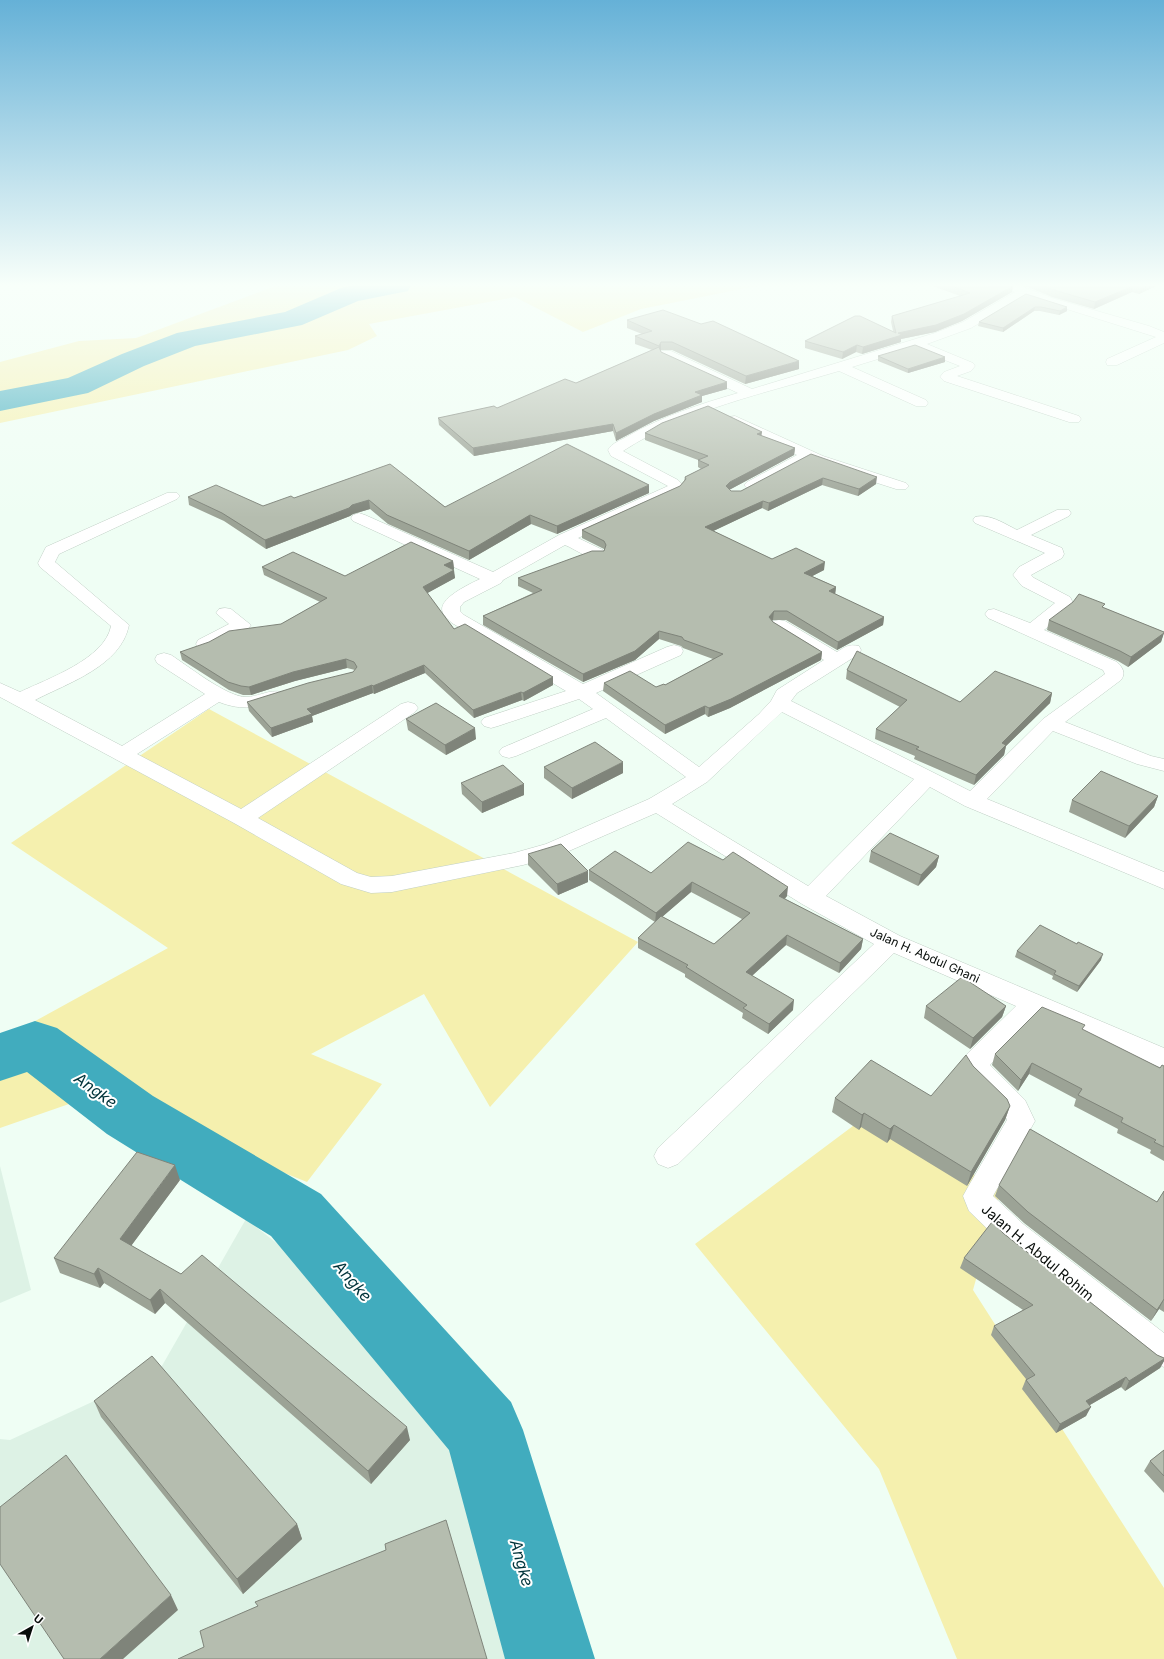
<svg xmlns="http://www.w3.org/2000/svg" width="1164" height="1659" font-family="Inter,sans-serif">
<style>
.built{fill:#ddf2e5}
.green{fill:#f5f0ae}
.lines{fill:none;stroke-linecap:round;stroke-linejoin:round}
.river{fill:#41acbe;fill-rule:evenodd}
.minor-casing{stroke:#c0cfc5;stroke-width:1}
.minor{fill:#fff;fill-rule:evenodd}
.wall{fill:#9ca396;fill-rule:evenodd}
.shaded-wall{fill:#7f847a}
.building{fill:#b5bdaf;stroke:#7f847a}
.labels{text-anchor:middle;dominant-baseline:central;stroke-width:4;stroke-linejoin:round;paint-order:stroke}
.street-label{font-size:12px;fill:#080d0a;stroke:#fff}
.near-street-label{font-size:14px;fill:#080d0a;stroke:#fff}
.near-water-label{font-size:16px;font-style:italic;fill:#00333a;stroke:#fff}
</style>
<rect width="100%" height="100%" fill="#effef4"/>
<path class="built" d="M 8,1036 L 0,1081 L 0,1039 Z
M 0,1166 L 31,1290 L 0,1303 Z
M 246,1219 L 462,1390 L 565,1574 L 575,1659 L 0,1659 L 0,1439 L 10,1440 L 159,1371 Z"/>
<path class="green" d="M 278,285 L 812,285 L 762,285 L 641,309 L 583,332 L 515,297 L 369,324 L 377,336 L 348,350 L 0,423 L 0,362 L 79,341 L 136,338 Z
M 209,709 L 638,942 L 490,1107 L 424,994 L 311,1054 L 382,1084 L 307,1182 L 92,1096 L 0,1128 L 0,1081 L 8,1036 L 168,948 L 11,843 Z
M 869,1114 L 1001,1190 L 973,1290 L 1164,1588 L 1164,1659 L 957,1659 L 879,1469 L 695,1244 Z"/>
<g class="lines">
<path class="river" d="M 411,285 L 408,291 L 358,301 L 302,325 L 195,346 L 144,366 L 88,393 L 0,411 L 0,391 L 68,378 L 122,354 L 177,333 L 285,312 L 341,288 L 353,285 Z
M 35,1021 L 57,1028 L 153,1096 L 321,1194 L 511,1402 L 523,1430 L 595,1659 L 505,1659 L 449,1450 L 271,1236 L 107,1134 L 27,1072 L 0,1081 L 0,1033 Z"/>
<defs>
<path id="minor" d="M 1005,285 L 1018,285 L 1052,298 L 1149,326 L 1164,332 L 1164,343 L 1117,365 L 1107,365 L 1106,362 L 1107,359 L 1156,337 L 1025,296 L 971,328 L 927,344 L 973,363 L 975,366 L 971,371 L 957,376 L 1079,416 L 1081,419 L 1079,422 L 1069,422 L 944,381 L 940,377 L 944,372 L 960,366 L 914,348 L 852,367 L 926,400 L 928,403 L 926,406 L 916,406 L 839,371 C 766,393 687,409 623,451 L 678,480 L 684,486 L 679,492 L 578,538 L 603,550 L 605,554 L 603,558 C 590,561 577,550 565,545 L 503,580 L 501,583 L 464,602 L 460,607 L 460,611 L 464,615 L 583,684 L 667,647 L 674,645 L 681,647 L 683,651 L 681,655 L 596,693 L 699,767 L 759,714 L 771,701 L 777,690 L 824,660 L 773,629 L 770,625 L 773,621 L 779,620 L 785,621 L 837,652 C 845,647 849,644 859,646 L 861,650 L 859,654 L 797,693 L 791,701 L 970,791 L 1043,719 L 1105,674 L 1103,670 L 988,618 L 985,614 L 988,610 L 994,609 L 1030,623 L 1055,603 L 1022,586 L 1013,575 L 1019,567 L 1045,553 L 975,523 L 973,520 L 975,517 C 989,513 1005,524 1017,530 L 1057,510 L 1069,510 L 1071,513 L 1069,516 L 1031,535 L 1062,548 L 1064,554 L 1062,558 L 1031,575 L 1034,578 L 1070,597 C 1073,602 1074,605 1070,610 L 1044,630 L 1117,662 C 1123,668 1126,673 1121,680 L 1065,722 L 1151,756 L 1164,759 L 1164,771 L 1137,764 L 1053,731 L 987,799 L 1164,872 L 1164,889 L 965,806 L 930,787 L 826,896 L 900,936 L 1164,1048 L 1164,1069 L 1038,1016 L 990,1065 L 1025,1100 L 1035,1121 L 993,1196 L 1023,1224 L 1164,1333 L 1164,1367 L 1153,1363 L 1001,1242 L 969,1211 L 963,1196 L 968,1187 L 1007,1120 C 1002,1101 965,1083 963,1068 C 962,1062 965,1057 968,1053 L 1016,1006 L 894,953 L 678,1164 L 668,1168 L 658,1164 L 654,1156 L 658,1148 L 874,944 L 802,904 L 656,813 L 562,854 L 523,865 L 392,892 L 371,893 L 341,884 L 234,823 L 0,697 L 0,683 L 20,692 C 47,679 105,659 111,626 L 40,567 L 38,563 L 46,547 L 167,493 L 177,493 L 180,496 L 177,499 L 59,554 L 55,562 L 129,625 C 121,666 68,683 35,700 L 122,746 L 205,694 L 157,663 L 155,659 L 157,655 L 164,653 L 171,655 C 188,666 227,697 246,697 C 259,697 269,689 282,692 L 285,696 L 282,700 C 259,708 242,711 219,702 L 137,754 L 241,809 L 401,704 L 408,702 L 415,704 L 418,708 L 415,712 L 258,818 L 357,873 L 371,877 L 392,876 L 514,853 L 546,844 L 649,799 L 686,777 L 606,718 L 516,756 L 509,758 L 502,756 L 499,752 L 502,748 L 593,709 L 579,699 L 498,726 L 491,728 L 484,726 L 481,722 L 484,718 L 566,691 L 452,623 C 449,620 445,617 443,613 C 436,599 470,584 480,579 L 353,521 L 351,518 L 353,515 L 359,513 L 365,515 L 493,572 L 559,535 L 668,486 L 611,456 L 608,450 C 612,443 621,440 628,436 C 663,416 700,404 738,393 L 661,357 L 660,354 L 661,351 L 671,351 L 752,389 L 935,333 L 963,322 L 1015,292 L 1006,288 ZM 782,712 L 914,779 L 808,886 L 672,804 L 707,782 Z
M 735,416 L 823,456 L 906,483 L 909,486 L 906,489 L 896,489 L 809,461 L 757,488 L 747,488 L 744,485 L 747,482 L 797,455 L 730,423 L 728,420 L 730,417 Z
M 225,608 L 231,609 L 251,625 L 248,629 L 212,648 L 205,650 L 198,648 L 196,644 L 198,640 L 229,624 L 216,613 L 219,609 Z"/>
</defs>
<use href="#minor" class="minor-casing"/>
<use href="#minor" class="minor"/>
</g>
<path class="wall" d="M 930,285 L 1012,285 L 1012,292 L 962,321 L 935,332 L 901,339 L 901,342 L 862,354 L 856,352 L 842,359 L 805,348 L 805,341 L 893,331 L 891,322 L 892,316 L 960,296 Z
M 1023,285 L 1158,285 L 1139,294 L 1132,292 L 1094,309 L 1052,297 Z
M 1026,294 L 1067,311 L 1059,315 L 1040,311 L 1034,311 L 1003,332 L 978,326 L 979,322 Z
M 627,320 L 799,369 L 745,384 L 672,350 L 661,350 L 660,351 L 661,352 L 727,389 L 702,396 L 702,402 L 654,421 L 616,441 L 613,431 L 474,456 L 439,425 L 438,418 L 497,408 L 576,383 L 652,350 L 635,344 L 635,336 L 642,334 L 627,328 Z
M 878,356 L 945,362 L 908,373 L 878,361 Z
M 645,433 L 761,436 L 795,448 L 794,455 L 729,490 L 731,491 L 741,491 L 811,454 L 876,484 L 858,496 L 822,485 L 768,511 L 762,508 L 713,531 L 772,559 L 824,570 L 812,576 L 836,587 L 835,594 L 884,617 L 883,625 L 837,650 L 786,620 L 772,620 L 773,622 L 822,652 L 821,660 L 730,708 L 708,717 L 705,714 L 665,734 L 603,691 L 604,683 L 656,687 L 665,685 L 713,659 L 683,648 L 681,646 L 659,639 L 635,660 L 583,682 L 483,625 L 483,616 L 533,593 L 518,586 L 518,578 L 604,551 L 604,549 L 582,538 L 582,530 L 680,486 L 684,481 L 685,477 L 701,469 L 698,467 L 698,460 L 645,440 Z
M 390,464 L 445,507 L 649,493 L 557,534 L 531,524 L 469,560 L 388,524 L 370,509 L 353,514 L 350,516 L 266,549 L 224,521 L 189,505 L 188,497 L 263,506 L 294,498 Z
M 453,561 L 454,569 L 453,569 L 455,578 L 427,593 L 454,629 L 553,677 L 553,685 L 524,701 L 522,700 L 474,718 L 425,673 L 374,694 L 373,693 L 312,716 L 313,722 L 272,737 L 249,711 L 247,702 L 353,672 L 355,670 L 347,668 L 295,681 L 251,695 L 243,695 L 229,690 L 182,660 L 180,652 L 281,624 L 320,602 L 264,575 L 262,567 L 345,576 Z
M 1104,608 L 1164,632 L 1161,642 L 1128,667 L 1118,661 L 1047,630 L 1049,620 Z
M 847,670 L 960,702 L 1052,693 L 1050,703 L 1006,746 L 1004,755 L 974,785 L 914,759 L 915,756 L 875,739 L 876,729 L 900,707 L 846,679 Z
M 406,719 L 476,739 L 446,755 L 408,730 Z
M 544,767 L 623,773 L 572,799 L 544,778 Z
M 461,783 L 524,795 L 482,813 L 462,794 Z
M 1158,796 L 1154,807 L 1125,838 L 1069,812 L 1072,800 Z
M 871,851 L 939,856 L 936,867 L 918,886 L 869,862 Z
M 528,854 L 588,882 L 558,895 L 528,865 Z
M 589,870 L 651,873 L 787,896 L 785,899 L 863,939 L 861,949 L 839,973 L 786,945 L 752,976 L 793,1010 L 768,1034 L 742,1018 L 743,1013 L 685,977 L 685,974 L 638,948 L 638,938 L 655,922 L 589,880 ZM 691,892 L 742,919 L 714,944 L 662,917 Z
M 1017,951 L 1101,960 L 1077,992 L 1052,979 L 1053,976 L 1015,957 Z
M 926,1006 L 1006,1006 L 1002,1017 L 970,1049 L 924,1018 Z
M 1083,1030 L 1160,1068 L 1164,1066 L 1164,1161 L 1150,1153 L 1151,1150 L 1117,1133 L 1118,1129 L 1074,1106 L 1076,1099 L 1029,1074 L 1018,1091 L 992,1065 L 995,1054 Z
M 973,1066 L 1010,1106 L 1005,1120 L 967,1186 L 890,1139 L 887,1143 L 861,1127 L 859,1130 L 832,1112 L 835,1098 L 931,1096 Z
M 180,1180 L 131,1246 L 410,1440 L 371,1484 L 165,1303 L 155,1314 L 104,1283 L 100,1288 L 60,1273 L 54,1258 Z
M 999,1185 L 1157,1202 L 1164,1191 L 1164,1312 L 1159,1309 L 1151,1321 L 1024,1223 L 995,1196 Z
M 1003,1233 L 1157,1355 L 1164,1358 L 1164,1361 L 1160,1368 L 1125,1391 L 1121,1387 L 1090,1405 L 1086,1416 L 1056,1433 L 1022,1389 L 1026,1379 L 991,1335 L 994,1326 L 1023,1310 L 960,1268 L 964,1258 Z
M 94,1401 L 297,1524 L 302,1539 L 243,1594 L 101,1417 Z
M 1164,1450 L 1164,1493 L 1144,1471 L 1150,1461 Z"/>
<path class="shaded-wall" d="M 1146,285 L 1158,285 L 1139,294 L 1141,288 Z
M 1013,286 L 1012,292 L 962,321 L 935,332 L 901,339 L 901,342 L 862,354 L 863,347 Z
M 1133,286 L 1132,292 L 1094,309 L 1095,302 Z
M 1035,307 L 1034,311 L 1003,332 L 1003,328 Z
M 1067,307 L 1067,311 L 1059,315 L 1060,311 Z
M 661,342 L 661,350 L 659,353 L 659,346 Z
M 857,345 L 856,352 L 842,359 L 843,352 Z
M 945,357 L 945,362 L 908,373 L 908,369 Z
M 799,361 L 799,369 L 745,384 L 746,376 Z
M 727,382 L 727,389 L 702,396 L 702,402 L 654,421 L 616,441 L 616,433 L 695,392 Z
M 613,424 L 613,431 L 474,456 L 473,448 Z
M 762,432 L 761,439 L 757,434 Z
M 795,448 L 794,455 L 729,490 L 726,486 L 730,482 Z
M 877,477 L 876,484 L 858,496 L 859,489 Z
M 823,478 L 822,485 L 768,511 L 769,503 Z
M 649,485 L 649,493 L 557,534 L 557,526 Z
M 369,500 L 370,509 L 353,514 L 350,516 L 266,549 L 265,540 L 352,505 Z
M 763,501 L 762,508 L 705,535 L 705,527 Z
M 530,515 L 531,524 L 469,560 L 469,551 Z
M 453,561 L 454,569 L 445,573 L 444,565 Z
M 825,562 L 824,570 L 803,581 L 804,573 Z
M 454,570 L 455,578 L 424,595 L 423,587 Z
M 836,587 L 835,595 L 829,591 Z
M 774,611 L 773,620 L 768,625 L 769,617 Z
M 884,617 L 883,625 L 837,650 L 838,642 Z
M 659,631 L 659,639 L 635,660 L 583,682 L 583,674 Z
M 1164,633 L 1161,642 L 1128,667 L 1131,657 Z
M 822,652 L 821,660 L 730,708 L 708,717 L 709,708 Z
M 346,659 L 347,668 L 295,681 L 251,695 L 249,687 L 293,672 Z
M 424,665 L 425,673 L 374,694 L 373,686 Z
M 553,677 L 553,685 L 524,701 L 523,693 Z
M 372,685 L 373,693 L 312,716 L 313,722 L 272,737 L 271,728 L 307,709 Z
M 521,692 L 522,700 L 474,718 L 473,710 Z
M 1052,693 L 1050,703 L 1006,746 L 1004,755 L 974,785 L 976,775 L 1002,743 Z
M 705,706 L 705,714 L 665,734 L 665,725 Z
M 475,728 L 476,739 L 446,755 L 445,745 Z
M 623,762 L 623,773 L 572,799 L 572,788 Z
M 524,784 L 524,795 L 482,813 L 482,802 Z
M 1158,796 L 1154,807 L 1125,838 L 1129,826 Z
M 939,856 L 936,867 L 918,886 L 921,875 Z
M 588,871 L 588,882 L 558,895 L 557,884 Z
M 692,882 L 691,892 L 655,923 L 656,913 Z
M 788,887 L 787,896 L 778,905 L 779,896 Z
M 787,935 L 786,945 L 745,982 L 746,972 Z
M 863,939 L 861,949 L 839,973 L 840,963 Z
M 1103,954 L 1101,960 L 1077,992 L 1079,986 Z
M 794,1000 L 793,1010 L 768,1034 L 769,1024 Z
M 1006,1006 L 1002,1017 L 970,1049 L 973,1038 Z
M 1032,1063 L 1029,1074 L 1018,1091 L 1021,1080 Z
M 1010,1106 L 1005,1120 L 967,1186 L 971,1172 Z
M 864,1113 L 861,1127 L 859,1130 L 862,1115 Z
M 894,1125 L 890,1139 L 887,1143 L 890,1129 Z
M 175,1165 L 180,1180 L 125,1254 L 120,1239 Z
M 98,1268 L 104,1283 L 100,1288 L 94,1274 Z
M 160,1289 L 165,1303 L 155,1314 L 150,1300 Z
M 1164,1299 L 1159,1309 L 1151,1321 L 1157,1310 Z
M 1164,1359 L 1164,1361 L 1160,1368 L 1125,1391 L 1129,1381 Z
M 1126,1377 L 1121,1387 L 1081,1410 L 1086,1401 Z
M 1091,1407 L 1086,1416 L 1056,1433 L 1060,1424 Z
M 407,1427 L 410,1440 L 371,1484 L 368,1471 Z
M 297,1524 L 302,1539 L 243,1594 L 237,1579 Z
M 171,1595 L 178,1610 L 123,1659 L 100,1659 Z"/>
<path class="building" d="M 949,285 L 1013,286 L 964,314 L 936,325 L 898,333 L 902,335 L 863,347 L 857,345 L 843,352 L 805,341 L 855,316 L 860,316 L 896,333 L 892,316 L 970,293 Z
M 1041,285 L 1146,285 L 1141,288 L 1133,286 L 1095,302 L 1054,290 Z
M 1026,294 L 1067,307 L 1060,311 L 1041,307 L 1035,307 L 1003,328 L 979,322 Z
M 663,310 L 701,324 L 713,321 L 799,361 L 746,376 L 672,342 L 661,342 L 659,346 L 635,336 L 652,331 L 627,320 Z
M 915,345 L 945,357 L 908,369 L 878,356 Z
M 659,347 L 661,352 L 727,382 L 695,392 L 702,395 L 654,414 L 616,433 L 613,424 L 473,448 L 438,418 L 494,406 L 497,408 L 565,379 L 576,383 Z
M 708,406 L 762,432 L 757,434 L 795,448 L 730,482 L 726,486 L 731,491 L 741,491 L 811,454 L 877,477 L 859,489 L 823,478 L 769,503 L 763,501 L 705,527 L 772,559 L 796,548 L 825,562 L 804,573 L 836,587 L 829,591 L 884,617 L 838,642 L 787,611 L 774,611 L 769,617 L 773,622 L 822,652 L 731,699 L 709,708 L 705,706 L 665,725 L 604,683 L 630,671 L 656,687 L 664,684 L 665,685 L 723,654 L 684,640 L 682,637 L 659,631 L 635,651 L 583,674 L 483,616 L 542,590 L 518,578 L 592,551 L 604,551 L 606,545 L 604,541 L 582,530 L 680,486 L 686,479 L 685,477 L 709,465 L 698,460 L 708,456 L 645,433 L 662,423 Z
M 567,444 L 649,485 L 557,526 L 530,515 L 469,551 L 387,515 L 369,500 L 352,505 L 349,508 L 265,540 L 222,513 L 188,497 L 216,485 L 263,506 L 291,496 L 294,498 L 390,464 L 445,507 Z
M 411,542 L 453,561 L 444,565 L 454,570 L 423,587 L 454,629 L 465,624 L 553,677 L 523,693 L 521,692 L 473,710 L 424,665 L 373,686 L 372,685 L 307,709 L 312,714 L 271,728 L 247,702 L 308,683 L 353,672 L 357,667 L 354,662 L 346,659 L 293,672 L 249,687 L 241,686 L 228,682 L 180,652 L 209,642 L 229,631 L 281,624 L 327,598 L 262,567 L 293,552 L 345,576 Z
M 1079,594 L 1105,604 L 1102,607 L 1164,632 L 1164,633 L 1131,657 L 1120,651 L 1049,620 L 1073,602 Z
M 857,651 L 960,702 L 995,671 L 1052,693 L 1002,743 L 1006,745 L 976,775 L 916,749 L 919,747 L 876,729 L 907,700 L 847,670 Z
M 436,703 L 475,728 L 445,745 L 406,719 Z
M 595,742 L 623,762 L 572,788 L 544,767 Z
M 503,765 L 524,784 L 482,802 L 461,783 Z
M 1101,771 L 1158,796 L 1129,826 L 1072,800 Z
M 890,833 L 939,856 L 921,875 L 871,851 Z
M 688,842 L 723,860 L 733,852 L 788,887 L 779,896 L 863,939 L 840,963 L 787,935 L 746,972 L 794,1000 L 769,1024 L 743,1008 L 747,1005 L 686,967 L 688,965 L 638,938 L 661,916 L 714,944 L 750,913 L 692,882 L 656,913 L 589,870 L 615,851 L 651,873 Z
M 561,844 L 588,871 L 557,884 L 528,854 Z
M 1040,925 L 1077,944 L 1078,942 L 1103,954 L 1079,986 L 1054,974 L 1056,971 L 1017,951 Z
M 962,977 L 1006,1006 L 973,1038 L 926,1006 Z
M 1042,1007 L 1085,1025 L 1082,1029 L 1160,1068 L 1162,1065 L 1164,1066 L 1164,1147 L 1154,1142 L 1156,1140 L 1121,1122 L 1123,1118 L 1078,1095 L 1082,1089 L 1032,1063 L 1021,1080 L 995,1054 Z
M 966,1055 L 973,1066 L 1007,1099 L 1010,1106 L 971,1172 L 894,1125 L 890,1129 L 864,1113 L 862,1115 L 835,1098 L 871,1060 L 931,1096 Z
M 1030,1129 L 1157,1202 L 1164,1191 L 1164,1299 L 1157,1310 L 1028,1212 L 999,1185 Z
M 137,1152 L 175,1165 L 120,1239 L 181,1274 L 202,1255 L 407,1427 L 368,1471 L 160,1289 L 150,1300 L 98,1268 L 94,1274 L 54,1258 Z
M 992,1222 L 1003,1233 L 1157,1355 L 1164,1358 L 1164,1359 L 1129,1381 L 1126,1377 L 1086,1401 L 1091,1407 L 1060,1424 L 1026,1380 L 1035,1375 L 994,1326 L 1033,1305 L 964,1258 Z
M 152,1356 L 297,1524 L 237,1579 L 94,1401 Z
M 1164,1450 L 1164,1476 L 1150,1461 Z
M 66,1455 L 171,1595 L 100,1659 L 64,1659 L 0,1564 L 0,1507 Z
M 446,1520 L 487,1659 L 178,1659 L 204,1647 L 200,1631 L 258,1606 L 255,1602 L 386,1550 L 385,1544 Z"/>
<linearGradient id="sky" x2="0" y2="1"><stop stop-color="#65b1d7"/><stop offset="0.55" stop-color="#f8fffa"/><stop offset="1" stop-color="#f8fffa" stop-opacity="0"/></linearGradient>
<rect width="1164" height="518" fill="url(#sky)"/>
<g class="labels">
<g class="street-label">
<text transform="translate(925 955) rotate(24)">Jalan H. Abdul Ghani</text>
</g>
<g class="near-street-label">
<text transform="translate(1038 1252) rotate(40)">Jalan H. Abdul Rohim</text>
</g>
<g class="near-water-label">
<text transform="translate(96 1090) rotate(36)">Angke</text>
<text transform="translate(353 1281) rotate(49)">Angke</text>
<text transform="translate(522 1563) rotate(74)">Angke</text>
</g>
</g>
<g transform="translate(32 1627) rotate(39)" stroke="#ffffff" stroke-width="3" paint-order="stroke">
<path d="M0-3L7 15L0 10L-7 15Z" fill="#080d0a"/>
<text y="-6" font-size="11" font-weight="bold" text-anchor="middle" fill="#080d0a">U</text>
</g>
</svg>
